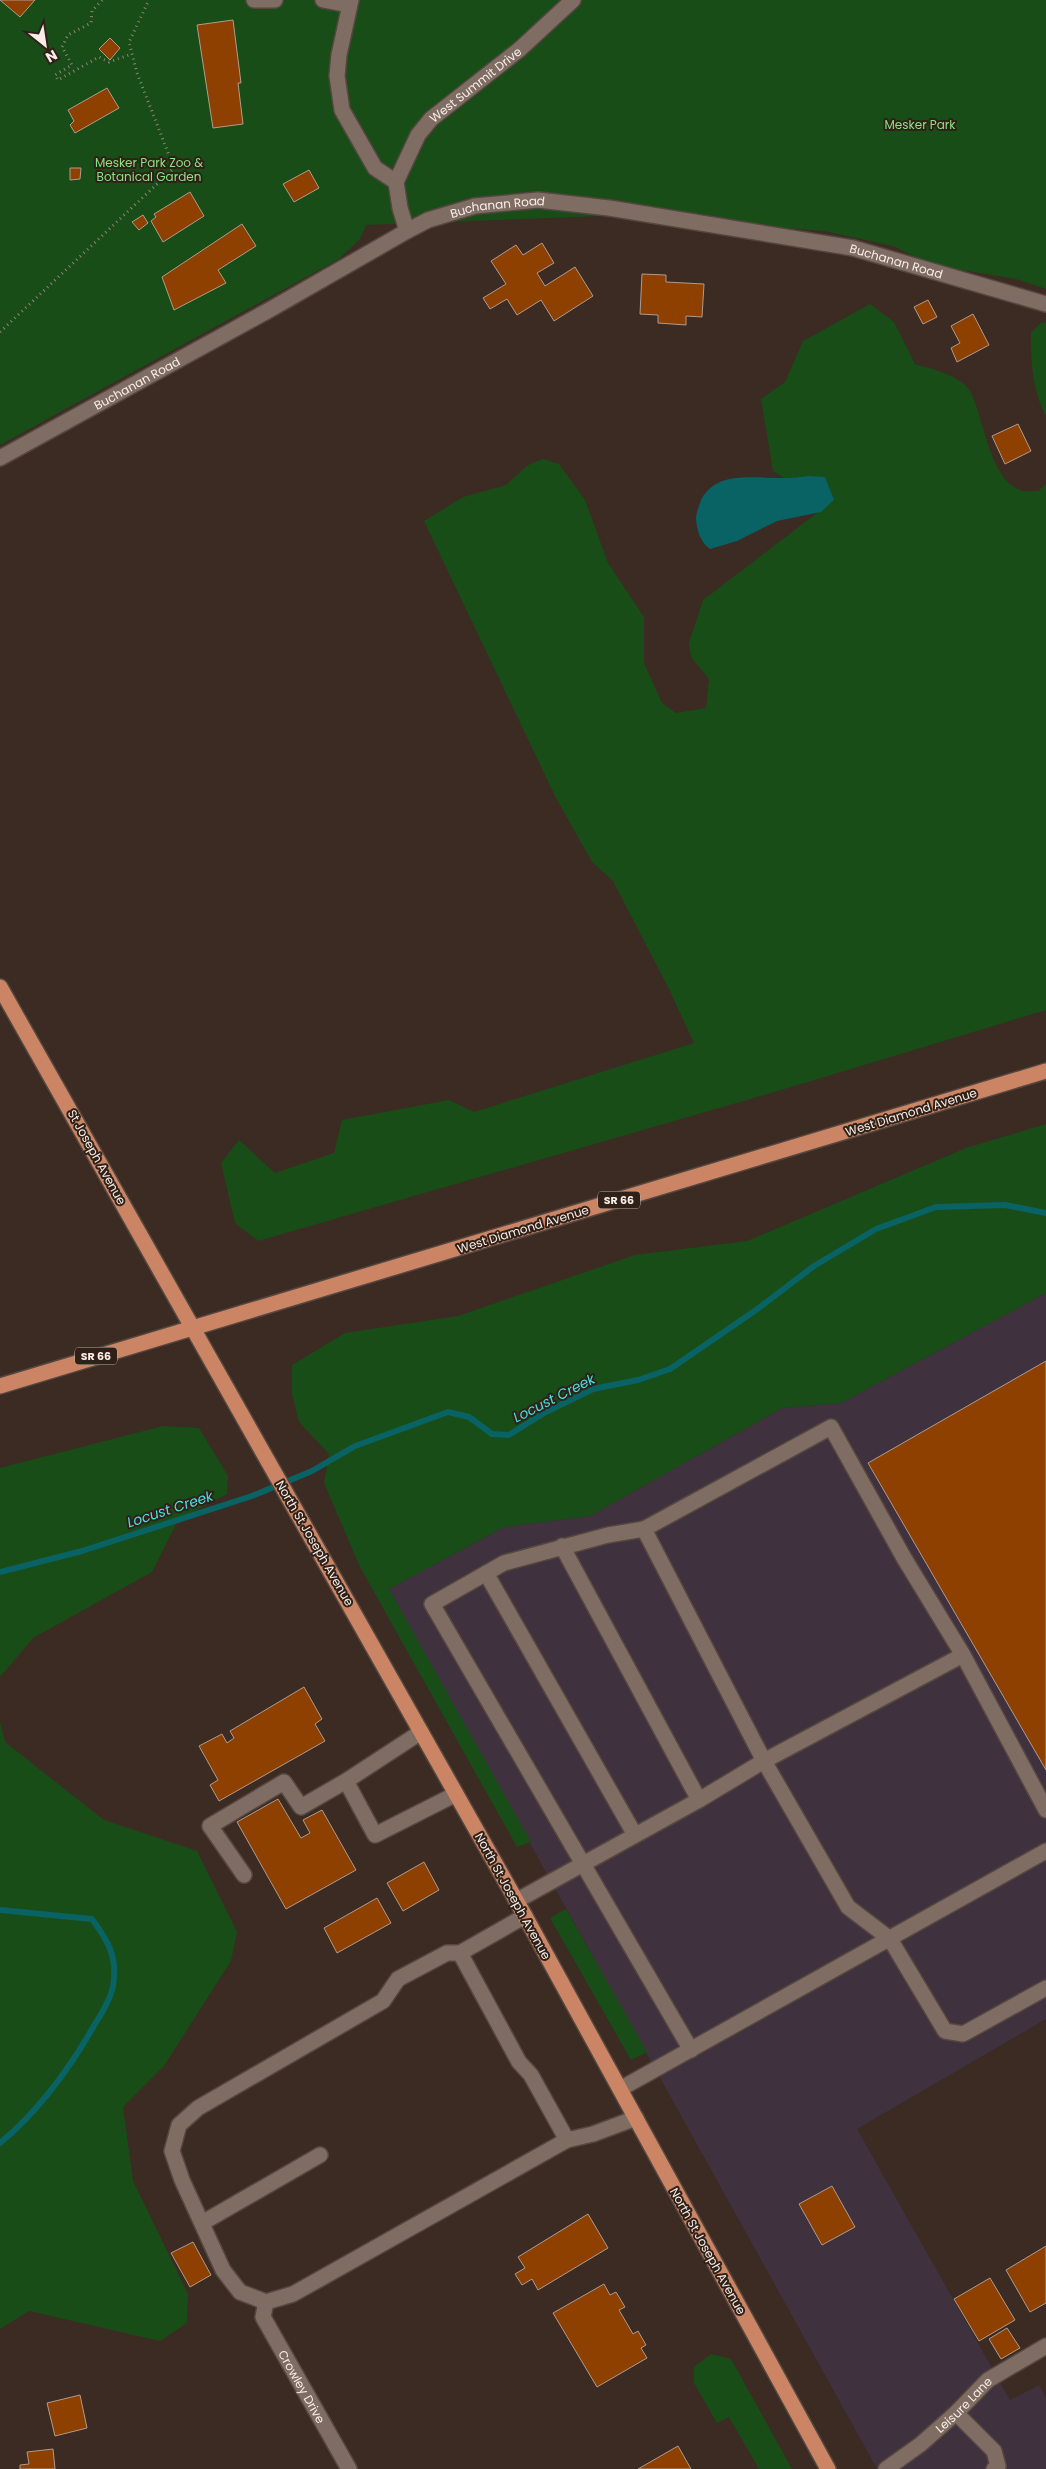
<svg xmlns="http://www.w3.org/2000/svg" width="1046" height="2469" font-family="Poppins,sans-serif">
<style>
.commercial{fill:#3f313e}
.green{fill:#194d17}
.water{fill:#096264}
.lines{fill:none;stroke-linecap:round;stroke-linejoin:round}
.stream{stroke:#096264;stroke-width:6}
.building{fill:#8e4000;stroke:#af9b90}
.minor-casing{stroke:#554740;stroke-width:18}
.major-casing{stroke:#554740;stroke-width:18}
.path{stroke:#91837c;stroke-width:3;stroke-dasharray:1 4;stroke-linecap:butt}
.minor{stroke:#7f6d63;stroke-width:15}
.major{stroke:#cc8564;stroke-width:15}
.labels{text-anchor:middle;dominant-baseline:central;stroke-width:4;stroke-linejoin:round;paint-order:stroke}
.shield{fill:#302118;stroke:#bcb0a9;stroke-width:1}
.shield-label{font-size:11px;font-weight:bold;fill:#f8ede7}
.street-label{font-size:12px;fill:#f8ede7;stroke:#302118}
.park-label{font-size:12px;fill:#88e182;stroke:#302118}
.water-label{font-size:14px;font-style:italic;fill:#48dee3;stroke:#302118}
</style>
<rect width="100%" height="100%" fill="#3b2b22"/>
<path class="commercial" d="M 1046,1293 L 1046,2019 L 857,2129 L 1010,2400 L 1039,2385 L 1046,2398 L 1046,2469 L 877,2469 L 389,1589 L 504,1527 L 590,1516 L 782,1408 L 841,1403 Z"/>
<path class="green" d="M 0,0 L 1046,0 L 1046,289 L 1016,279 L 931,265 L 893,246 L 824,231 L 747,225 L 703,214 L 683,213 L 366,225 L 360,239 L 339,259 L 0,445 Z
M 870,304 L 894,322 L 915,364 C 932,369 960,375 970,391 C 984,416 989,482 1023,491 C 1027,492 1034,491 1038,491 L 1046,484 L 1046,1010 L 778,1091 L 258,1241 L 235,1223 L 221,1163 L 239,1140 L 275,1173 L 334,1153 L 342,1120 L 449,1100 L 474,1112 L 694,1043 L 670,991 L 613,881 L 592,862 L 555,796 L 424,521 L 463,497 L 506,485 L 528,465 L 543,459 L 559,464 L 585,500 L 608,563 L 644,617 L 644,663 L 662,703 L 676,713 L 706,708 L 709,679 L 691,657 L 689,643 L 703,600 L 834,500 L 808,476 L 786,479 L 773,471 L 761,399 L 785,382 L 803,341 Z
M 1042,322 L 1046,323 L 1046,416 C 1033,393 1030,359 1031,332 Z
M 1046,1124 L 1046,1293 L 841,1403 L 782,1408 L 590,1516 L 504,1527 L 389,1589 L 531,1842 L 517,1847 L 360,1567 L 324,1483 L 329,1454 L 299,1422 L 292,1394 L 292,1365 L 345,1333 L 458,1316 L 635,1255 L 747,1241 L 966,1148 Z
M 163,1426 L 199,1428 L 228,1476 L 227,1494 L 178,1520 L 152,1572 L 33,1638 L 0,1677 L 0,1468 Z
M 0,1721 L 5,1742 L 104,1820 L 197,1851 L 237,1932 L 231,1961 L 164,2066 L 123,2107 L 133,2181 L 188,2294 L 187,2323 L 160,2341 L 29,2311 L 0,2329 Z
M 566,1909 L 647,2052 L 631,2060 L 550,1918 Z
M 711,2354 L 731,2359 L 792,2469 L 759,2469 L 729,2417 L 717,2423 L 694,2383 L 694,2367 Z"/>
<path class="water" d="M 808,476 L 825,477 L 834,500 L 821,512 L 777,521 L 737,541 L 710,549 C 700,542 697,530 696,519 C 696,513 699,506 701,500 C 717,469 756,479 785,478 C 792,478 800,477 808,476 Z"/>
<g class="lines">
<path class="stream" d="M 0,1572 L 82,1551 L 252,1496 L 312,1471 L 355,1446 L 448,1412 L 469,1417 L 492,1434 L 509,1435 L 544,1413 L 593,1389 L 638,1380 L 670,1369 L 756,1310 L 814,1266 L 876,1229 L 936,1207 L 1005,1205 L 1046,1213
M 0,1910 L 92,1919 C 108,1941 118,1957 113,1986 C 111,1998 102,2013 95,2024 C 70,2068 40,2110 0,2143"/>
</g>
<path class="building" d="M 0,0 L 35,0 L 20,17 Z
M 233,20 L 241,83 L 238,83 L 243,124 L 213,128 L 197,25 Z
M 110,38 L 120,48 L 110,60 L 99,49 Z
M 107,88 L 119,108 L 75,133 L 70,125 L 74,121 L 68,110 Z
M 70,168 L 81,168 L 80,179 L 70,180 Z
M 309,170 L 319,188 L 294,202 L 283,184 Z
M 190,192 L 204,216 L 163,242 L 151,221 L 156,217 L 154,214 Z
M 143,215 L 148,223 L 139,230 L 132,222 Z
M 242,224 L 256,246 L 218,270 L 226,283 L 174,310 L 162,277 Z
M 542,243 L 554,263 L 537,273 L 545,286 L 575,267 L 593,296 L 554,321 L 541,300 L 517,315 L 507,299 L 490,309 L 483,298 L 506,284 L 491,261 L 516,245 L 523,255 Z
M 642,274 L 666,275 L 666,282 L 704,284 L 702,317 L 686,316 L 686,325 L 658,323 L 658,315 L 640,314 Z
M 928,300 L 937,317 L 923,324 L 914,307 Z
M 973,314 L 989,345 L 957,362 L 951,348 L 960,343 L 951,326 Z
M 1018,424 L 1031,451 L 1005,464 L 992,436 Z
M 1046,1361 L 1046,1770 L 868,1463 Z
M 304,1687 L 322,1719 L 315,1724 L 325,1741 L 219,1801 L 210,1785 L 218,1780 L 199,1746 L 222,1734 L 227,1743 L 234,1738 L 230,1731 Z
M 278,1799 L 301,1838 L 310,1833 L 303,1820 L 322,1810 L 356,1870 L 286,1909 L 237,1822 Z
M 424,1862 L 439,1890 L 403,1911 L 387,1883 Z
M 377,1898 L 391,1923 L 337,1953 L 324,1928 Z
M 832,2186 L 855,2227 L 822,2245 L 799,2204 Z
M 588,2214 L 608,2248 L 538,2290 L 532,2279 L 522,2285 L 515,2274 L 525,2268 L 518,2257 Z
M 193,2242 L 211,2275 L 190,2287 L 171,2253 Z
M 1046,2246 L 1046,2303 L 1030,2312 L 1006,2270 Z
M 990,2278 L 1015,2320 L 979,2341 L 954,2299 Z
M 604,2284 L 610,2295 L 616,2292 L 625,2307 L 619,2310 L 633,2334 L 638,2331 L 646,2345 L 641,2348 L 647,2358 L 597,2387 L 553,2313 Z
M 1007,2328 L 1020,2348 L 1001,2359 L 989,2339 Z
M 80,2395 L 87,2428 L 55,2436 L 47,2403 Z
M 678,2446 L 691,2469 L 638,2469 Z
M 53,2449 L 55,2469 L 20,2469 L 20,2465 L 29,2464 L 27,2452 Z"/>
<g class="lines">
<defs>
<g id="minor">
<path d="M 254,0 L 275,0"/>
<path d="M 323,0 L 349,5"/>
<path d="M 351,0 L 339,55 L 337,76 L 342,110 L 375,168 L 396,182"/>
<path id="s1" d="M 407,231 L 400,208 L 396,182 L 418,135 L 431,119 L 520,49 L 573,0"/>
<path id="s2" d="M 0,458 L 271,309 L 407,231 L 428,220 L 475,206 L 538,200 L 609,208 L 853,248 L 1046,304"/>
<path d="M 644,1529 L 608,1535 L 504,1563 L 432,1604 L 691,2050"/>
<path d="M 562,1546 L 699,1800"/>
<path d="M 486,1573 L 635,1835"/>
<path d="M 421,1732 L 346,1781 L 375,1835 L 456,1794"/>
<path d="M 1046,1810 L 963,1655 L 904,1558 L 831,1427 L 644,1529 L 764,1761 L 848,1907 L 890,1939 L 945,2031 L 963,2034 L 1046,1988"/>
<path d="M 244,1875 L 210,1826 L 284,1782 L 301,1807 L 346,1781"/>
<path d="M 516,1901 L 699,1800 L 764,1761 L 963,1655"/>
<path d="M 525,1916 L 460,1953 L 519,2062 L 531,2075 L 567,2140 L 593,2134 L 636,2118"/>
<path d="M 460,1953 L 447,1953 L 398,1979 L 383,2001 L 198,2108 L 179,2125 L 172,2151 L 182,2180 L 223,2270 L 240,2292 L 266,2302 L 293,2294 L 567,2140"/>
<path d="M 620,2089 L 1046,1851"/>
<path d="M 202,2223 L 320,2155"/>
<path id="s3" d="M 266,2302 L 263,2317 L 349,2469"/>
<path d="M 956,2413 L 994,2451 L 998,2466 L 994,2469"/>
<path id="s4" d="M 886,2469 L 921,2444 L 956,2413 L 988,2380 L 1046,2346"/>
</g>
<path id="major" d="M 0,987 L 525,1916 L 828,2469
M 0,1386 L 1046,1071"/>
</defs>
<use href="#minor" class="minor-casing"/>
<use href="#major" class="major-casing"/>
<path class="path" d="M 102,0 L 92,11 L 91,23 L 68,35 L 62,47 L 72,65 L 55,75 L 58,80 L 99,57 L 109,62 L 132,54
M 0,332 L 174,168 L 137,73 L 129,42 L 149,0"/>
<use href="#minor" class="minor"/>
<use href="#major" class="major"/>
</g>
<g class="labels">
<g class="shield">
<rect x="598" y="1191.5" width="42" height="17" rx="4"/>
<rect x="75" y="1347.5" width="42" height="17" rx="4"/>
</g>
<g class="shield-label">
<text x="619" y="1200">SR 66</text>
<text x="96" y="1356">SR 66</text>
</g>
<g class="street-label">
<text stroke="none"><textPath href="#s1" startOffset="179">West Summit Drive</textPath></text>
<text stroke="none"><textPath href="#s2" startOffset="561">Buchanan Road</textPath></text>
<text stroke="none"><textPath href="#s2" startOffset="966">Buchanan Road</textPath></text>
<text stroke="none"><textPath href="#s2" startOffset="156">Buchanan Road</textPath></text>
<text transform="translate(911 1112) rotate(-17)">West Diamond Avenue</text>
<text transform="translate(97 1157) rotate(61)">St Joseph Avenue</text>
<text transform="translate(523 1229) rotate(-17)">West Diamond Avenue</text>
<text transform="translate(315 1543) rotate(60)">North St Joseph Avenue</text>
<text transform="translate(513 1896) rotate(61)">North St Joseph Avenue</text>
<text transform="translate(708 2251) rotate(61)">North St Joseph Avenue</text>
<text stroke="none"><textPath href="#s3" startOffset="95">Crowley Drive</textPath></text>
<text stroke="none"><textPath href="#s4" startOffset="101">Leisure Lane</textPath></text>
</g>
<g class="park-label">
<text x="920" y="124">Mesker Park</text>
<text x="149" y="162">Mesker Park Zoo &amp;<tspan x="149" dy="14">Botanical Garden</tspan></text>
</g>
<g class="water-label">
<text transform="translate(554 1398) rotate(-27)">Locust Creek</text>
<text transform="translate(170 1509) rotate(-18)">Locust Creek</text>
</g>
</g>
<g transform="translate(45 45) rotate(150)" stroke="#302118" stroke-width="4" paint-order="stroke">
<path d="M0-4L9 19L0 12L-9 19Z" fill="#f8ede7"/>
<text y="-8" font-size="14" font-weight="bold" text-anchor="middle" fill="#f8ede7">N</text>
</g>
</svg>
